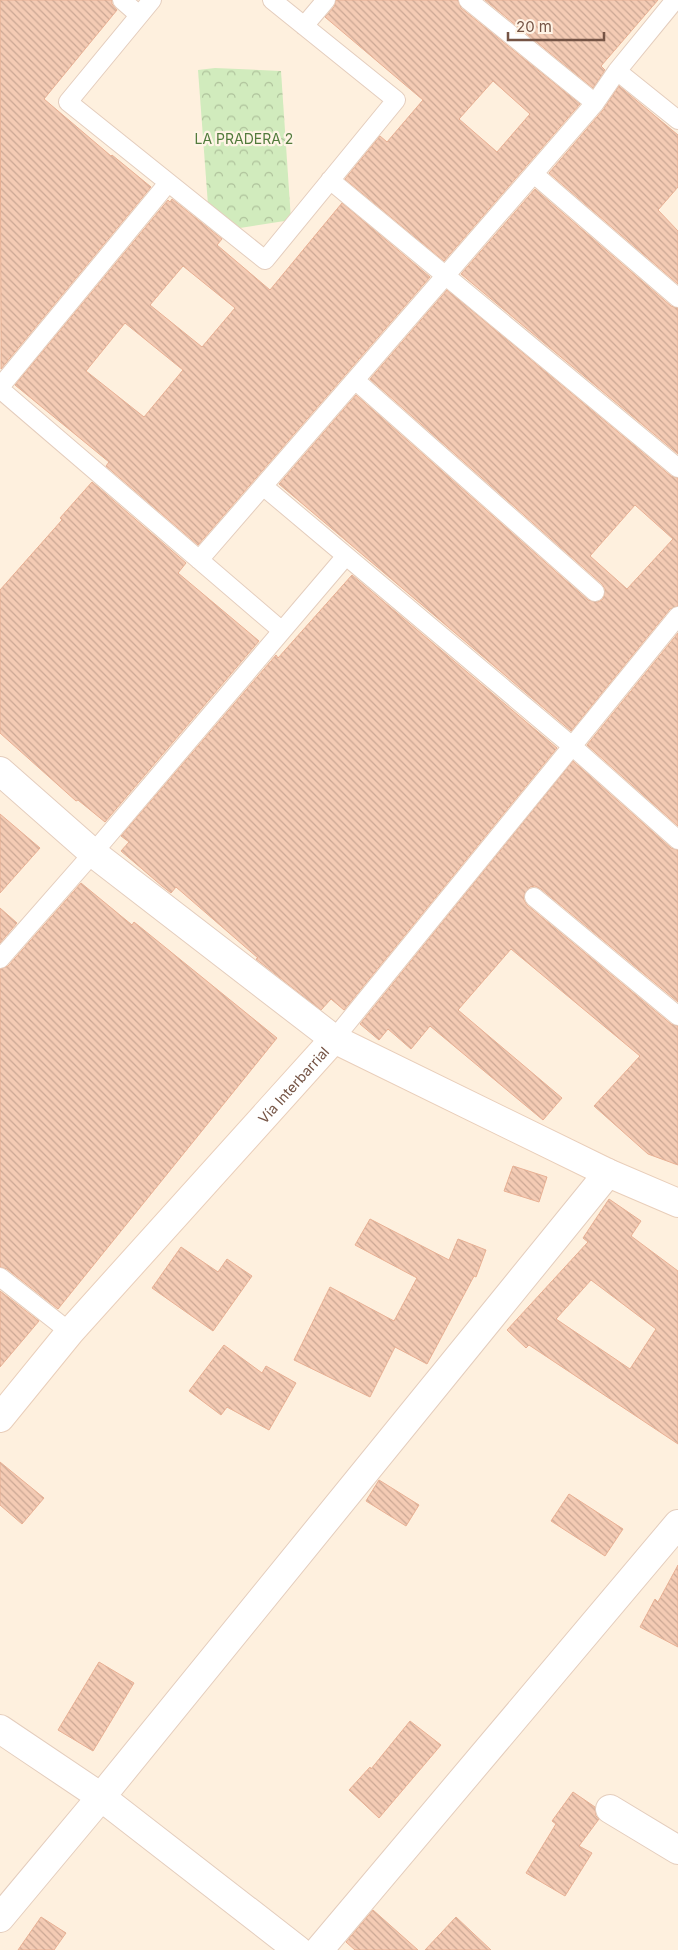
<svg xmlns="http://www.w3.org/2000/svg" width="678" height="1950" font-family="Inter,sans-serif">
<style>
.forest{fill:url(#forest-crowns)}
.building{fill:url(#building-back-hatch);stroke:#e8b094;fill-rule:evenodd}
.lines{fill:none;stroke-linecap:round;stroke-linejoin:round}
.lane-casing{stroke:#e4cdbd;stroke-width:20}
.street-casing{stroke:#e4cdbd;stroke-width:30}
.secondary-casing{stroke:#e9ceba;stroke-width:30}
.lane{stroke:#fff;stroke-width:18}
.street{stroke:#fff;stroke-width:28}
.secondary{stroke:#fff;stroke-width:28}
.labels{text-anchor:middle;dominant-baseline:central;stroke-width:4.5;stroke-linejoin:round;paint-order:stroke}
.park-label{font-size:14px;fill:#527b3c;stroke:#fff4e6}
.street-label{font-size:14px;fill:#755445;stroke:#fff4e6}
</style>
<defs>
<pattern id="forest-crowns" width="20" height="18" patternUnits="userSpaceOnUse" patternTransform="scale(1.25)"><rect width="20" height="18" fill="#d1ebbd"/><path d="M2 6a3 3 0 1 1 6 0M12 15a3 3 0 1 1 6 0" fill="none" stroke="#aec19b"/></pattern>
<pattern id="building-back-hatch" width="6" height="6" patternUnits="userSpaceOnUse" patternTransform="scale(1.25)"><rect width="6" height="6" fill="#f4cbb4"/><path d="M-1 5l2 2M0 0l6 6M5-1l2 2" fill="none" stroke="#caa794"/></pattern>
</defs>
<rect width="100%" height="100%" fill="#fef0de"/>
<path class="forest" d="M 215,68 L 281,71 L 291,220 L 240,228 L 208,205 L 198,70 Z"/>
<path class="building" d="M 0,0 L 112,0 L 112,4 L 117,10 L 44,99 L 111,156 L 112,155 L 151,187 L 1,369 Z
M 336,0 L 458,0 L 461,8 L 580,104 L 444,261 L 345,179 L 380,136 L 387,142 L 423,100 L 325,17 L 334,7 ZM 493,81 L 530,114 L 497,152 L 459,119 Z
M 485,0 L 658,0 L 601,66 L 605,70 L 593,88 Z
M 619,86 L 678,135 L 678,187 L 658,210 L 678,231 L 678,284 L 549,173 L 603,110 Z
M 535,189 L 671,306 L 678,308 L 678,454 L 461,274 Z
M 172,199 L 222,239 L 217,245 L 270,290 L 342,203 L 430,277 L 198,545 L 106,466 L 109,462 L 15,385 L 168,200 L 170,202 ZM 183,266 L 235,308 L 202,347 L 150,305 ZM 125,323 L 183,370 L 144,417 L 86,371 Z
M 447,290 L 671,476 L 678,478 L 678,606 L 670,609 L 571,731 L 279,484 L 356,395 L 588,600 L 598,602 L 603,599 L 605,589 L 602,584 L 370,379 ZM 635,505 L 673,539 L 627,589 L 590,556 Z
M 92,482 L 186,563 L 178,573 L 259,641 L 105,822 L 78,800 L 76,801 L 0,733 L 0,590 L 62,520 L 60,518 Z
M 352,575 L 557,748 L 344,1010 L 331,999 L 321,1010 L 256,959 L 258,958 L 176,887 L 171,893 L 162,886 L 121,851 L 129,842 L 121,836 L 276,655 L 278,658 Z
M 678,633 L 678,826 L 587,745 Z
M 573,761 L 671,848 L 678,850 L 678,1002 L 541,889 L 535,886 L 530,887 L 524,895 L 524,900 L 527,905 L 671,1024 L 678,1026 L 678,1165 L 648,1154 L 594,1106 L 640,1056 L 511,949 L 458,1010 L 562,1098 L 543,1120 L 430,1026 L 411,1049 L 388,1029 L 379,1040 L 360,1024 Z
M 0,814 L 40,848 L 0,893 Z
M 81,883 L 132,925 L 134,922 L 277,1038 L 58,1309 L 7,1269 L 0,1267 L 0,969 L 8,966 Z
M 0,908 L 17,923 L 0,943 Z
M 513,1166 L 547,1177 L 539,1202 L 504,1191 Z
M 609,1199 L 641,1221 L 631,1236 L 678,1271 L 678,1444 L 529,1345 L 526,1348 L 507,1330 L 588,1242 L 583,1238 ZM 591,1280 L 656,1329 L 630,1369 L 556,1319 Z
M 370,1219 L 449,1260 L 458,1239 L 486,1250 L 476,1277 L 474,1276 L 427,1364 L 395,1347 L 370,1397 L 294,1360 L 330,1287 L 394,1321 L 417,1278 L 355,1245 Z
M 181,1247 L 218,1272 L 227,1259 L 252,1276 L 213,1331 L 152,1288 Z
M 0,1291 L 39,1321 L 0,1367 Z
M 224,1345 L 262,1373 L 266,1366 L 296,1383 L 269,1430 L 227,1407 L 221,1415 L 189,1391 Z
M 0,1462 L 44,1498 L 22,1524 L 0,1505 Z
M 379,1480 L 419,1505 L 406,1526 L 366,1501 Z
M 569,1494 L 623,1529 L 605,1556 L 551,1521 Z
M 678,1565 L 678,1647 L 640,1627 L 655,1599 L 658,1602 Z
M 99,1662 L 134,1683 L 93,1751 L 58,1730 Z
M 410,1721 L 441,1745 L 379,1818 L 349,1790 L 370,1767 L 371,1769 Z
M 573,1792 L 595,1807 L 596,1816 L 599,1819 L 579,1846 L 592,1853 L 565,1896 L 526,1873 L 556,1824 L 552,1821 Z
M 373,1910 L 418,1950 L 355,1950 L 346,1942 Z
M 41,1917 L 66,1933 L 54,1950 L 18,1950 Z
M 456,1917 L 491,1950 L 425,1950 Z"/>
<g class="lines">
<defs>
<path id="lane" d="M 122,0 L 139,15
M 152,0 L 68,102 L 265,260 L 396,100 L 272,0
M 304,26 L 326,0
M 617,71 L 678,120
M 595,103 L 617,71 L 675,0
M 534,174 L 678,298
M 330,180 L 678,468
M 355,380 L 595,592
M 0,387 L 168,183
M 0,389 L 281,630
M 263,486 L 572,746 L 678,840
M 199,560 L 595,103 L 468,0
M 534,897 L 678,1016
M 0,959 L 93,853 L 345,557
M 334,1039 L 678,616
M 0,1277 L 70,1332"/>
<path id="street" d="M 0,771 L 93,853 L 334,1039
M 0,1729 L 101,1797 L 298,1950
M 610,1809 L 678,1850
M 0,1918 L 101,1797 L 608,1173
M 319,1950 L 678,1524"/>
<g id="secondary">
<path id="s1" d="M 0,1418 L 70,1332 L 334,1039 L 608,1173 L 678,1203"/>
</g>
</defs>
<use href="#lane" class="lane-casing"/>
<use href="#street" class="street-casing"/>
<use href="#secondary" class="secondary-casing"/>
<use href="#lane" class="lane"/>
<use href="#street" class="street"/>
<use href="#secondary" class="secondary"/>
</g>
<g class="labels">
<g class="park-label">
<text x="244" y="138">LA PRADERA 2</text>
</g>
<g class="street-label">
<text stroke="none"><textPath href="#s1" startOffset="444">Vía Interbarrial</textPath></text>
</g>
</g>
<path d="M508 32v8h96v-8" fill="none" stroke="#755445" stroke-width="2.5"/>
<text x="516" y="32" font-size="15" fill="#755445" stroke="#fff4e6" stroke-width="4" paint-order="stroke">20 m</text>
</svg>
